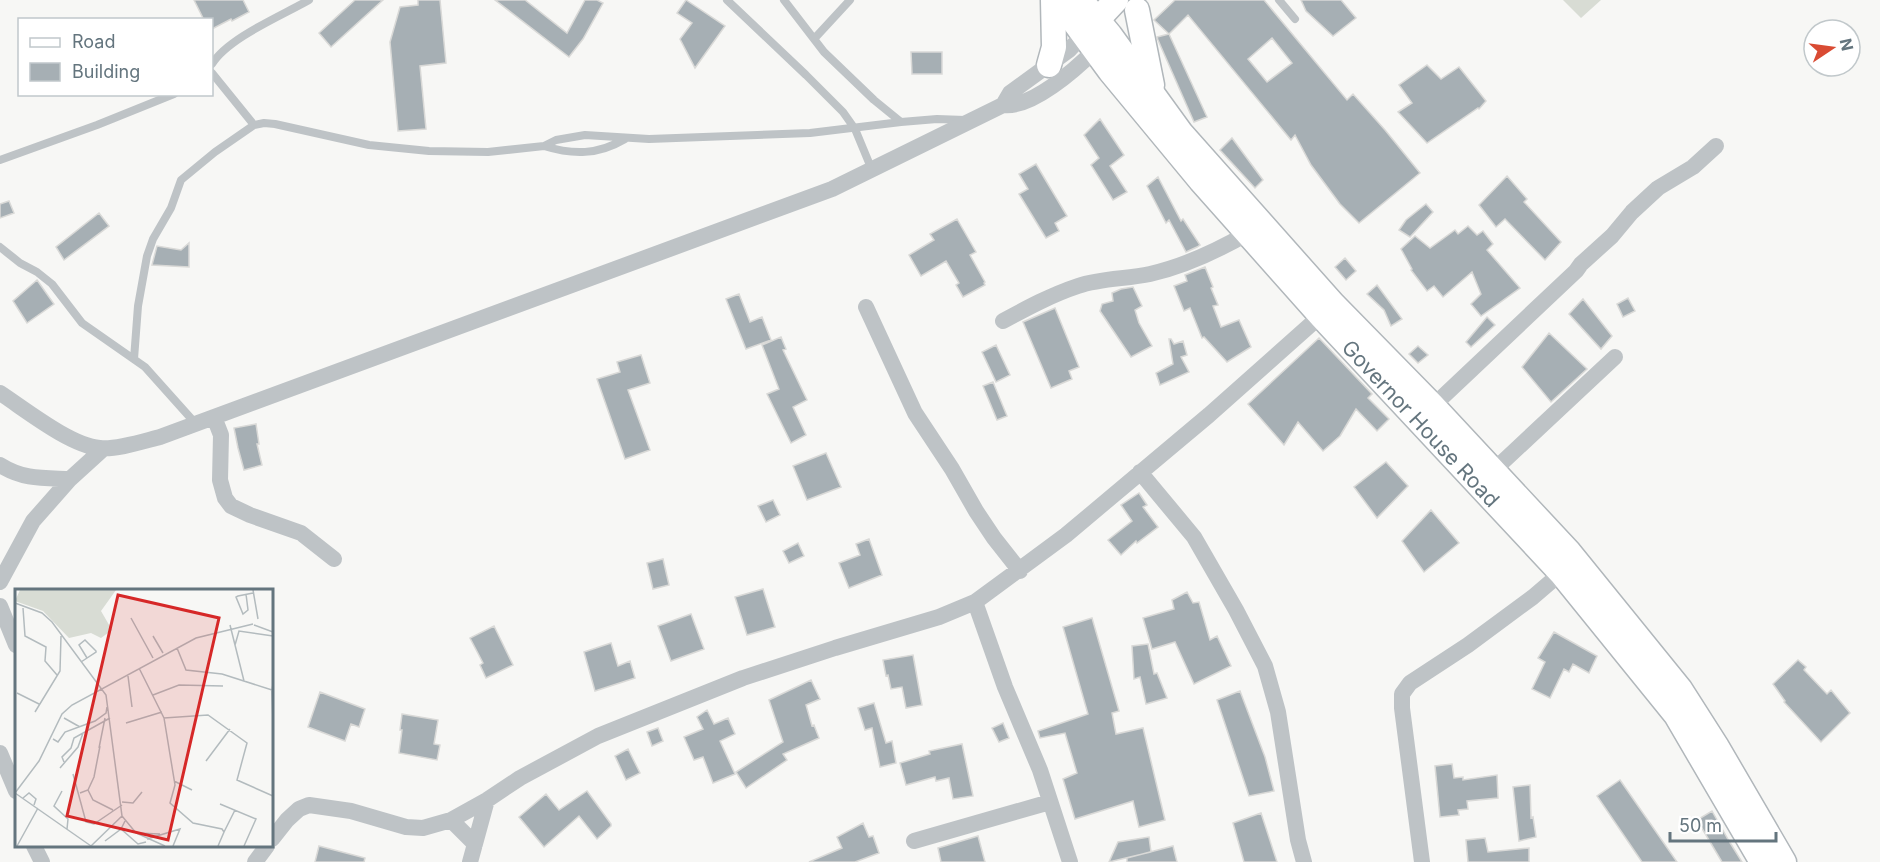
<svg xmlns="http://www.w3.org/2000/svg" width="1880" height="862" font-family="Inter,sans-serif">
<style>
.green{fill:#d8dcd4}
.building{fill:#a6afb4;stroke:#d9d9d7;stroke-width:1.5;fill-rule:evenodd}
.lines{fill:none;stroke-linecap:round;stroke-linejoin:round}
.secondary-casing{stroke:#b1b7bb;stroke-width:27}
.lane{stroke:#bec3c6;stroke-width:8}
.street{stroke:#bec3c6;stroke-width:16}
.secondary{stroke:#fff;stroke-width:24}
.labels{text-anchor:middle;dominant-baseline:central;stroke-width:6;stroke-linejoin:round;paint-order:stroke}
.street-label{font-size:21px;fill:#64757e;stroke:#fff}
.inset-road{fill:none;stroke:#b3bbbe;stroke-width:1.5}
.view{fill:#d62828;fill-opacity:0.15;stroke:#d62828;stroke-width:3}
.inset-edge{fill:none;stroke:#64757e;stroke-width:3}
</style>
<rect width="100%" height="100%" fill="#f7f7f5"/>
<path class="green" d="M 1563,0 L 1601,0 L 1581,18 Z"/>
<path class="building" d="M 194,0 L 243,0 L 249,12 L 232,21 L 231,19 L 212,29 L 212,20 L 204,20 Z
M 355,0 L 383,0 L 331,47 L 319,33 Z
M 418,0 L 440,0 L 446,63 L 420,66 L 426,129 L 398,131 L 390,42 L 400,7 L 418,5 Z
M 495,0 L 525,0 L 567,33 L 585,0 L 597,0 L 603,3 L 583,39 L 569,57 Z
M 686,0 L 725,26 L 695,68 L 680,39 L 692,23 L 677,13 Z
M 1175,0 L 1264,0 L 1347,100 L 1353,94 L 1385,130 L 1420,173 L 1359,223 L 1340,204 L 1311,165 L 1295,135 L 1291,140 L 1188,15 L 1169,34 L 1154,20 ZM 1272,38 L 1292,63 L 1267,82 L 1248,59 Z
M 1301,0 L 1341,0 L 1356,18 L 1333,36 L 1306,11 Z
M 1169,34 L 1207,117 L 1194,122 L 1158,40 L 1157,37 Z
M 911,52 L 942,52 L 942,74 L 912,74 Z
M 1427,65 L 1441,79 L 1459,67 L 1486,101 L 1479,109 L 1478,108 L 1427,143 L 1398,112 L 1412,103 L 1399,85 Z
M 1100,119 L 1124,155 L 1110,166 L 1127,192 L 1113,200 L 1091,165 L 1099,158 L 1084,135 Z
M 1232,138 L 1263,180 L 1255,188 L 1220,150 Z
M 1036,164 L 1067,216 L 1055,223 L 1059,231 L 1046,238 L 1019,194 L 1028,189 L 1019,174 Z
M 1507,176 L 1527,199 L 1524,202 L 1561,242 L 1545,260 L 1505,219 L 1496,227 L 1479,205 Z
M 1158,177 L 1181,221 L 1183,219 L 1200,245 L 1197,247 L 1186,252 L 1169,220 L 1166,223 L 1147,186 Z
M 9,201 L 14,213 L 0,218 L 0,204 Z
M 1426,204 L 1433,212 L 1410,237 L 1399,230 L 1406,220 Z
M 99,213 L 109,226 L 64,260 L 56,247 Z
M 957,219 L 976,252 L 970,255 L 985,282 L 984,283 L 985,285 L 963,297 L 956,285 L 959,283 L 946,261 L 921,276 L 909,255 L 934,240 L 930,234 Z
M 1468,226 L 1477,235 L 1483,231 L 1493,244 L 1487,250 L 1520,288 L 1481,316 L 1471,304 L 1481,294 L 1472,272 L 1443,297 L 1434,286 L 1427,291 L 1411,270 L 1412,269 L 1401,249 L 1415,236 L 1430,248 L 1455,230 L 1458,234 Z
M 189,243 L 189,267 L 152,265 L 157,246 L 181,250 Z
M 1345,258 L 1356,271 L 1346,280 L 1335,267 Z
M 1205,267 L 1213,287 L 1211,288 L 1218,305 L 1213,306 L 1221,327 L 1239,320 L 1251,347 L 1227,362 L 1204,337 L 1202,338 L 1190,308 L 1184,311 L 1174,286 L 1187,281 L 1185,275 Z
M 37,280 L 54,304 L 27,323 L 13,301 Z
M 1377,285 L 1402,319 L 1391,326 L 1384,310 L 1367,294 Z
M 1133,287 L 1142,306 L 1135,310 L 1139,323 L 1152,346 L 1131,357 L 1100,311 L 1102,304 L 1113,301 L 1112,293 L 1121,289 Z
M 739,294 L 750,322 L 762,317 L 771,340 L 746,349 L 726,299 Z
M 1628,298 L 1635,311 L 1623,317 L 1617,304 Z
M 1583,299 L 1612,336 L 1601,349 L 1569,314 Z
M 1055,308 L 1079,367 L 1069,371 L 1072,379 L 1051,388 L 1023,322 Z
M 1487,317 L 1495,325 L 1471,347 L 1466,342 Z
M 1549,333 L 1587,369 L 1551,402 L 1522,367 Z
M 781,337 L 786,349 L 783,350 L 807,400 L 793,407 L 806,435 L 791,443 L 767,394 L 779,389 L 762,345 Z
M 1319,338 L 1372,394 L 1368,398 L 1389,419 L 1377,431 L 1356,409 L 1340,436 L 1323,451 L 1298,422 L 1284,445 L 1248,404 Z
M 1169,339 L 1171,339 L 1174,344 L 1183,341 L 1187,355 L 1181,357 L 1189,372 L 1160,385 L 1156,373 L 1173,364 Z
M 996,345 L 1010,375 L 996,382 L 982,352 Z
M 1418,346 L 1428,355 L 1418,363 L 1409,354 Z
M 641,355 L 650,383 L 628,390 L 650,450 L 625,459 L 597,379 L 620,372 L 617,362 Z
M 993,382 L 1007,416 L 997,420 L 983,386 Z
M 256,424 L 259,444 L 257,444 L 262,465 L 244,470 L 238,448 L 234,428 Z
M 826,453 L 841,487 L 807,500 L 793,466 Z
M 1386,462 L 1408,486 L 1377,518 L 1354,487 Z
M 1139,493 L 1147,505 L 1143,507 L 1158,527 L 1137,543 L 1136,541 L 1121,555 L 1108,540 L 1132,521 L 1121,505 Z
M 773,500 L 780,515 L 766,522 L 758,506 Z
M 1431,510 L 1459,543 L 1424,572 L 1402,541 Z
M 869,539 L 882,575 L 849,588 L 839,563 L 860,555 L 856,544 Z
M 798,543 L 804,556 L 789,563 L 783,551 Z
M 663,559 L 669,585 L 653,589 L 647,563 Z
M 763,589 L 775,627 L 747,635 L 735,597 Z
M 1187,592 L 1193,603 L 1199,602 L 1210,640 L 1217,636 L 1231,666 L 1194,684 L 1175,642 L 1152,649 L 1143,618 L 1174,609 L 1172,600 Z
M 691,614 L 704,649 L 671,661 L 658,626 Z
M 1092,618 L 1119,711 L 1112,713 L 1116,734 L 1143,728 L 1165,820 L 1139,827 L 1133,801 L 1075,819 L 1063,779 L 1077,773 L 1065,733 L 1040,738 L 1038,731 L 1088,714 L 1063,627 Z
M 494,626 L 513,665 L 486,678 L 480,665 L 483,663 L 470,638 Z
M 1554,632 L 1597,656 L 1589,673 L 1573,664 L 1569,672 L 1564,669 L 1550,698 L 1532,689 L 1545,662 L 1538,658 Z
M 611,643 L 618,666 L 630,661 L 635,678 L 595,691 L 584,652 Z
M 1148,644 L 1154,674 L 1157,673 L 1167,698 L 1146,704 L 1140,677 L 1134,679 L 1132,646 Z
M 913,655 L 922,705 L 906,708 L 902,687 L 891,689 L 888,675 L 886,676 L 883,660 Z
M 1798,660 L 1806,667 L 1804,670 L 1827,694 L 1831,690 L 1850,713 L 1821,742 L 1784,702 L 1785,701 L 1773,684 Z
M 811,680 L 820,699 L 806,705 L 812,726 L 814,725 L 819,738 L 783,754 L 787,760 L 746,788 L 736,772 L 783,742 L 769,700 Z
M 1240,691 L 1265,757 L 1274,791 L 1249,796 L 1217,700 Z
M 320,692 L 365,709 L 359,727 L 351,724 L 345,741 L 308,727 Z
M 874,703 L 886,743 L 892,741 L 896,763 L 880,767 L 872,728 L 865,730 L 858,708 Z
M 707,710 L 714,724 L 728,718 L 735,734 L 720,741 L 735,774 L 713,783 L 703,757 L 694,760 L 684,737 L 703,729 L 697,717 Z
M 402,714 L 438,720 L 434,744 L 440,745 L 437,760 L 399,753 L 402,730 L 400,730 Z
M 1003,723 L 1009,738 L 999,742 L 992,728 Z
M 658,728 L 663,741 L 652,746 L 647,732 Z
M 962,744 L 973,796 L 953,799 L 949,778 L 936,781 L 935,777 L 906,785 L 900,763 L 930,754 L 929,751 Z
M 628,749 L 640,773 L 626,780 L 615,756 Z
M 1452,764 L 1454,778 L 1463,777 L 1463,780 L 1497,775 L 1498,798 L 1467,801 L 1468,809 L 1458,810 L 1459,815 L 1440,817 L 1435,766 Z
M 1620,780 L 1677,862 L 1642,862 L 1597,796 Z
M 1530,785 L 1531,818 L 1533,817 L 1536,837 L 1519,841 L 1513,787 Z
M 587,791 L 611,824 L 611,826 L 597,839 L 579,816 L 544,847 L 519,817 L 546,794 L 559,810 Z
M 1712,811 L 1729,841 L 1742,862 L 1722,862 L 1697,820 Z
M 1261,813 L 1277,862 L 1244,862 L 1233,823 Z
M 863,823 L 869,837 L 873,836 L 879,853 L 855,862 L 809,862 L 842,848 L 837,837 Z
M 978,836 L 985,862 L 941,862 L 938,848 Z
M 1149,837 L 1151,852 L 1109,862 L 1118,842 Z
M 1485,838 L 1488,852 L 1529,848 L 1529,862 L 1468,862 L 1466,840 Z
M 319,846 L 365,858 L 364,862 L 315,862 Z
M 1173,846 L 1177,862 L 1127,862 L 1127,858 Z"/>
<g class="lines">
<defs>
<g id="secondary">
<path id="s1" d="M 1058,0 L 1110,71 L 1201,181 L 1321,316 L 1561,573 L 1676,715 L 1762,862"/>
<path d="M 1081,0 L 1110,35 L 1181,133 L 1333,304 L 1433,406 L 1569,552 L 1680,689 L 1717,747 L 1784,862"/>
<path d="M 1137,10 L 1152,85"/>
<path d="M 1087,31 L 1116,0"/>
<path d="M 1049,65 L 1054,47 L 1053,0"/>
</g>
</defs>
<use href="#secondary" class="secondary-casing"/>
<path class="lane" d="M 727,0 L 806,75 L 843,112 L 855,129 L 872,170
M 784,0 L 824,52 L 874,100 L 901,122 L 937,119 L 965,120
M 1279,0 L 1295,19
M 814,39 L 850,0
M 212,64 C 228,38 281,16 309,0
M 212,73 L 254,125
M 544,146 C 573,155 598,155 625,139
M 0,160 L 97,125 L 174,94
M 0,247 L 20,263 L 37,272 L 52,284 L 82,323 L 145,367 L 196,424
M 134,359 L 138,306 L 147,256 L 153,239 L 171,208 L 181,180 L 215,152 L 254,125 L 264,123 L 275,124 L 369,145 L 429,151 L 488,152 L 544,146 L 556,140 L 585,135 L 649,139 L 810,133 L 901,122"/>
<path class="street" d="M 1003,105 L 1010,93 L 1069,50 L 1083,35
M 866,307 L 915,413 L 952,469 L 976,511 L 994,538 L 1020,571
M 1003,321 C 1027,308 1051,295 1078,286 C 1101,278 1127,279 1150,274 C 1185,266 1217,251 1248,233
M 0,393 C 26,410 71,446 100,448 C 116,450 144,441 160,437 L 832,189 L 1003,105 C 1031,109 1076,69 1095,50
M 1433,406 L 1576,271 L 1581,264 L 1612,236 L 1632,212 L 1658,188 L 1693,167 L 1716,146
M 214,417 L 221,435 L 220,480 L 225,498 L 231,506 L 250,515 L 301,533 L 334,559
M 0,465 C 24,480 43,478 70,479
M 1493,471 L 1615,357
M 1140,472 L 1194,537 L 1236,610 L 1265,666 L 1278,712 L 1298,840 L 1304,862
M 0,582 L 33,521 L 70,479 L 103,449
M 0,606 L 16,645
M 0,753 L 16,791
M 451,820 L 475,844
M 272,839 L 287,820 L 299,809 L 309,805 L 351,811 L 406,827 L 423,828 L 451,820 L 487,800 L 520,778 L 598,736 L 743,678 L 835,648 L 939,617 L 975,602
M 914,841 L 1050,802
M 34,846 L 42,862
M 255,862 L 267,846
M 470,862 L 487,800
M 1070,862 L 1040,770 L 1005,687 L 975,602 L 1066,535 L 1209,415 L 1327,310
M 1422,862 L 1402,708 L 1402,694 L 1410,683 L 1468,645 L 1533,597 L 1561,573"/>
<use href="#secondary" class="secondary"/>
</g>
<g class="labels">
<g class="street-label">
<text stroke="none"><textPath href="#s1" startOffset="558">Governor House Road</textPath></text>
</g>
</g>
<g transform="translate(15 589)">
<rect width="258" height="258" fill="#f7f7f5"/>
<path d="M 5,1 L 101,1 L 86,22 L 97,41 L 86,49 L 76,44 L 54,49 L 28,22 L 0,12 Z" fill="#d8dcd4"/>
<path class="inset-road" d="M 238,1 L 243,30M 231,5 L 233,21 L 228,25 L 221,8 L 223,7 L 238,4M 0,14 L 27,24 L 37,33 L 91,106 L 107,227 L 76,257M 8,19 L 10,47 L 31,58 L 30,72 L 42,86M 116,29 L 138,69M 215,36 L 229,92M 239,36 L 258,43M 138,47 L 148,64M 220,56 L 224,42 L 258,47M 162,59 L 171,81 L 207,85 L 257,101 L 258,95M 66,73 L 81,63 L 81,62 L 70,51 L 64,56 L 72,69M 124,79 L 149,129 L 193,126 L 232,154 L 222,191 L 258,207M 113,87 L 117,118M 257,101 L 258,133M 2,104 L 24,115M 138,106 L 164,96 L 208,97M 20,123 L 45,82 L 46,47M 49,129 L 65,138M 149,129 L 160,196 L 155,214 L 178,234 L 207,240 L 209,243 L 203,257M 111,134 L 147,123M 38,150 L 43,153 L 50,143 L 80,132 L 91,124 L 92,118M 84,159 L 90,129M 191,172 L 215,140M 49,173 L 47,168 L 56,159 L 59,149 L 95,129M 45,179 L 63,158 L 68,144M 58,185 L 71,233 L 79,235 L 107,216M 159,192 L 177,201M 73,201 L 78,211 L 98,221M 47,202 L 39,217 L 53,230 L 52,240M 0,204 L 76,257M 0,204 L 24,172 L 47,125 L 57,116 L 181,49 L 238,35M 65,204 L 73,201 L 79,188 L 85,157M 8,209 L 14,204 L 21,210 L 19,216M 107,213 L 118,214 L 127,203M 205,215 L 241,230 L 229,257M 107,227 L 121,244 L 150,257M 106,240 L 123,255 L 131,253M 209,243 L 220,221M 121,244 L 145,245M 132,250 L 165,240 L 158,257M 90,252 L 106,240 L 110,232M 2,257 L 23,219"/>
<path class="view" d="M 103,6 L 204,29 L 153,251 L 52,227 Z"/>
<rect width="258" height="258" class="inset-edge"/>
</g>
<rect x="18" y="18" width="195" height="78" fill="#ffffff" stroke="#c1c8cb" stroke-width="1.5"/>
<rect x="30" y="38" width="30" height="9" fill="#ffffff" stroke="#c1c8cb" stroke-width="1.5"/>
<text x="72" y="48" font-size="18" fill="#64757e">Road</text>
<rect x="30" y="63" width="30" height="18" fill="#a6afb4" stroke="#c1c8cb" stroke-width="1.5"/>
<text x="72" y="78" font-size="18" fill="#64757e">Building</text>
<g transform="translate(1832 48) rotate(77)"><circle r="28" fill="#ffffff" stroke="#c1c8cb" stroke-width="1.5"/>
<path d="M0-4.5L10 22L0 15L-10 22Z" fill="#d94b33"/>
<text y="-9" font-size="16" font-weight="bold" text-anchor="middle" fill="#64757e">N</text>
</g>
<path d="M1670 832v9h106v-9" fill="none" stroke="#64757e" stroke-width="3"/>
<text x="1679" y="832" font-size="18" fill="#64757e" stroke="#ffffff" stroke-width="4.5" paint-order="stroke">50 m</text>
</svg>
